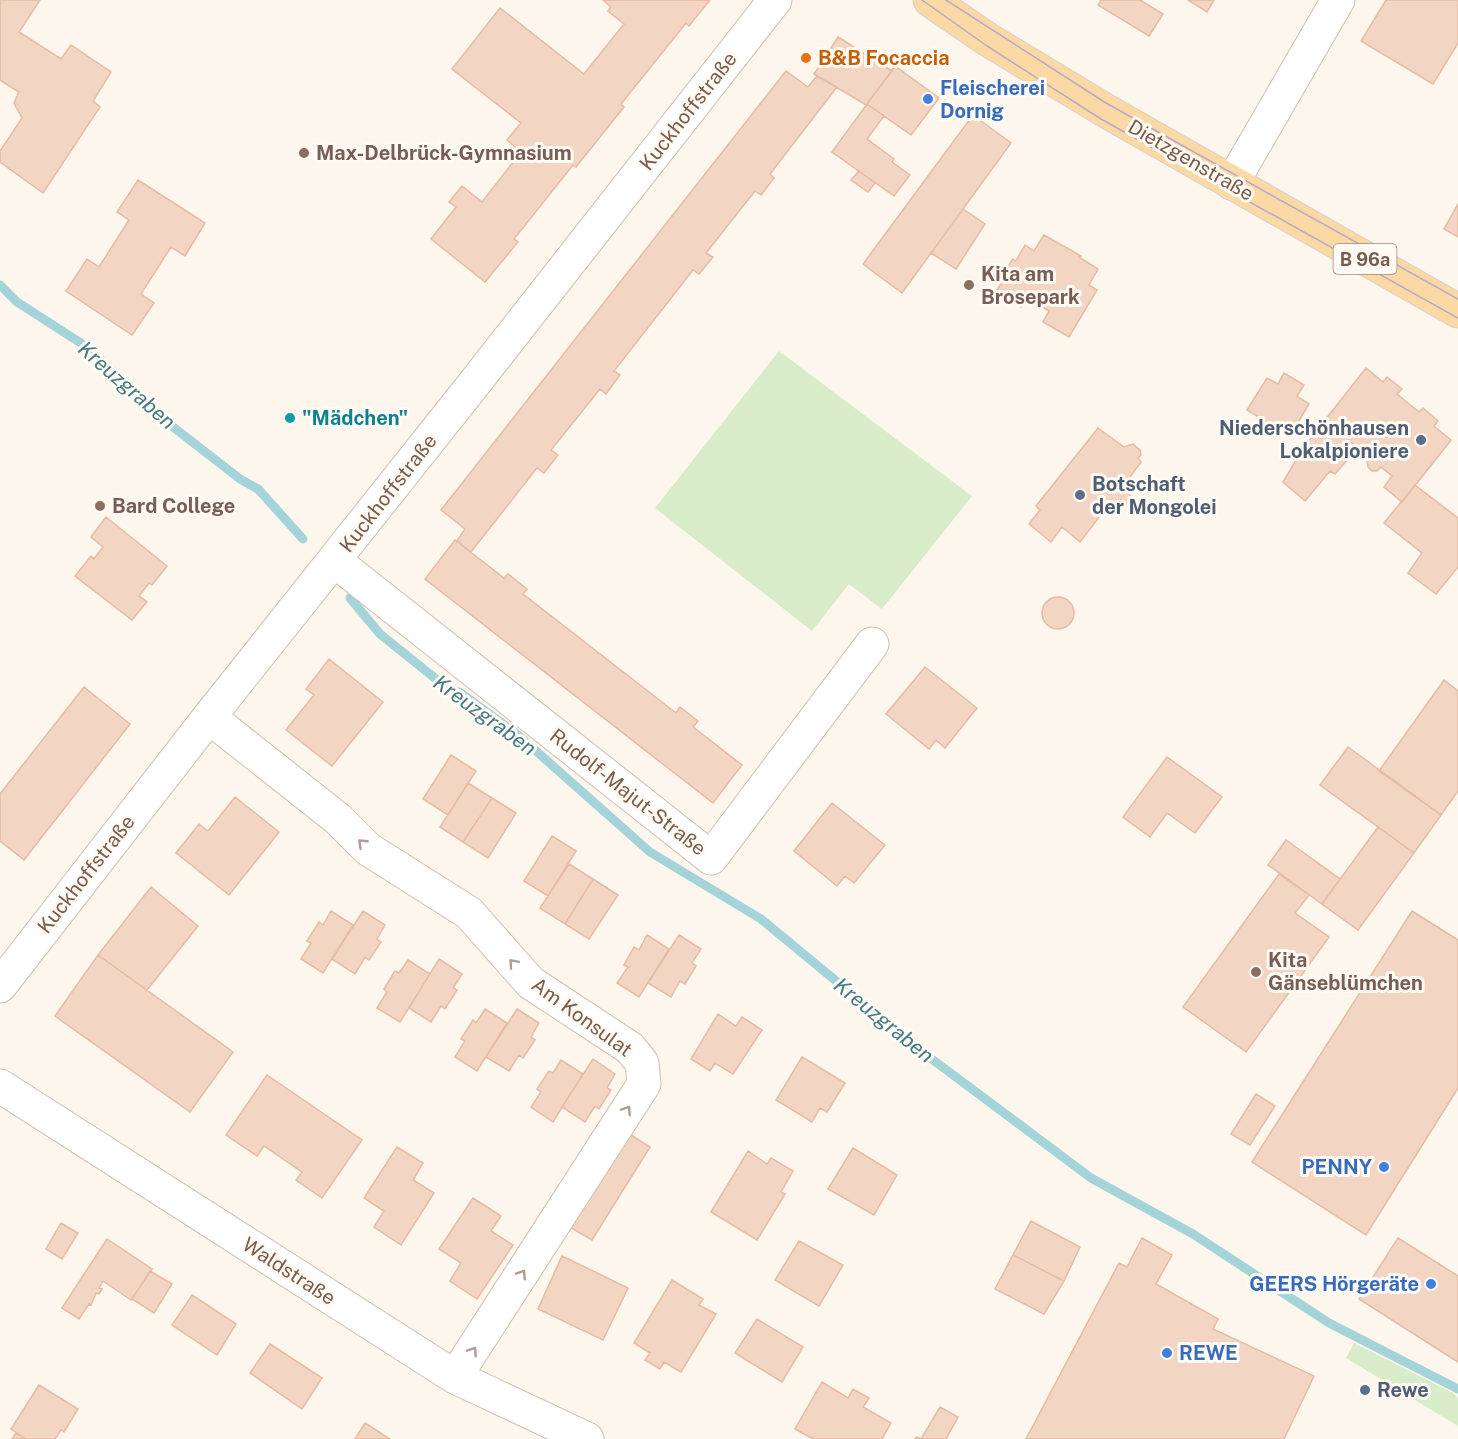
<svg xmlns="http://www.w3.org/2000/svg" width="1458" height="1439" font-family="'Public Sans',sans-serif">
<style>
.green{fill:#d8ecc9}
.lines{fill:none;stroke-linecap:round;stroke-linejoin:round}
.stream{stroke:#a5d3da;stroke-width:9}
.building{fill:#f3d5c3;stroke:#e6bba3;stroke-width:1.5}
.minor-casing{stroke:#d1beb0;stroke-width:35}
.major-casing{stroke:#dad1cd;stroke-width:35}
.minor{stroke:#fff;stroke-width:33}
.major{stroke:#fbd9a5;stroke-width:33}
.tram{stroke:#b9a8c9;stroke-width:1.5}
.oneway{stroke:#af9d94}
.food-dot{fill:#e8710a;stroke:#fffaf3;stroke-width:2}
.shop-dot{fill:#3f7fe0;stroke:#fffaf3;stroke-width:2}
.education-dot{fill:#8d6e63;stroke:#fffaf3;stroke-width:2}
.culture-dot{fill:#0f9aa8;stroke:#fffaf3;stroke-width:2}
.service-dot{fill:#5c6f8a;stroke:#fffaf3;stroke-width:2}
.labels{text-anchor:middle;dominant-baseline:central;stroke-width:6;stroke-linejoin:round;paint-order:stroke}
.shield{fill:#fffaf3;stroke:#a28b7f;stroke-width:1.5}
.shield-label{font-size:18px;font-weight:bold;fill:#7a5c4d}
.food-label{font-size:20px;font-weight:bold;fill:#c56008;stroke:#fffaf3;text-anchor:start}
.shop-label{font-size:20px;font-weight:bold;fill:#366cbe;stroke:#fffaf3;text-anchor:start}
.street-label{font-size:20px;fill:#7a5c4d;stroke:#fffaf3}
.education-label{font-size:20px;font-weight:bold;fill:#785e54;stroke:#fffaf3;text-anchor:start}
.culture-label{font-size:20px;font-weight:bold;fill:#0d838f;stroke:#fffaf3;text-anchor:start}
.service-label{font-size:20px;font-weight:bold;fill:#4e5e75;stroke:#fffaf3;text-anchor:start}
.water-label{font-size:21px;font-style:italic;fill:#437c86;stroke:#fffaf3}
</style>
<rect width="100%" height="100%" fill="#fdf6ec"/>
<path class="green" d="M 779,351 L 972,496 L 882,609 L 849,584 L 812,631 L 655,508 Z
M 1354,1343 L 1453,1393 L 1458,1398 L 1458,1426 L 1346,1358 Z"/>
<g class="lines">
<path class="stream" d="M 0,285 L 17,302 L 87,347 L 168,423 L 240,479 L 258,489 L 303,539
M 350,598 L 380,634 L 446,687 L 461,693 L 518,735 L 650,852 L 761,919 L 921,1051 L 1091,1178 L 1193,1234 L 1329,1323 L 1458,1389"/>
</g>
<path class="building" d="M 0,0 L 40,0 L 19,32 L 61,59 L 71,45 L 111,72 L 93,101 L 100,107 L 43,193 L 0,162 L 0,151 L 22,118 L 14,103 L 19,92 L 0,80 Z
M 603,0 L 710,0 L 689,26 L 686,23 L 621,104 L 624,107 L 576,167 L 573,165 L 514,239 L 518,242 L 485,282 L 431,239 L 456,207 L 449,202 L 462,186 L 482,202 L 521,152 L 507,140 L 521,123 L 452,69 L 500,8 L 584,74 L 624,24 L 608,11 L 611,7 Z
M 1101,0 L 1140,0 L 1163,14 L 1149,36 L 1098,5 Z
M 1188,0 L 1214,0 L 1207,12 Z
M 1386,0 L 1458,0 L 1458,43 L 1433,84 L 1361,41 Z
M 838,37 L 892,71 L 866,105 L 814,74 Z
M 895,66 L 939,98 L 911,135 L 867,104 Z
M 786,71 L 808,87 L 817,76 L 837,87 L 770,174 L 774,178 L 761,195 L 755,191 L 706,253 L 713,257 L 699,274 L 693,270 L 614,371 L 620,375 L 606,394 L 600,389 L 551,450 L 558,455 L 544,473 L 537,468 L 471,552 L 457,541 L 465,529 L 441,510 Z
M 867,104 L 884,116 L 867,139 L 894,159 L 892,162 L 910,175 L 894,196 L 832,152 Z
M 973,115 L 1011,143 L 902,293 L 863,264 Z
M 859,171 L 875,183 L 868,192 L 851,180 Z
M 138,180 L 205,223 L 185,256 L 171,247 L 141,294 L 154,303 L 132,335 L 66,291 L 87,259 L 99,267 L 129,220 L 117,212 Z
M 1458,204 L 1458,237 L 1444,229 Z
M 963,209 L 985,224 L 956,269 L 931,253 Z
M 1044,235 L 1081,256 L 1079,257 L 1098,269 L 1089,285 L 1097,290 L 1069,337 L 1043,322 L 1049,311 L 1027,298 L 1021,307 L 996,292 L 1007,274 L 1004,272 L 1013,259 L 1016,261 L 1025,245 L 1034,251 Z
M 1366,368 L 1383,382 L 1387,377 L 1402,389 L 1397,394 L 1419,412 L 1423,408 L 1438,421 L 1434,426 L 1451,440 L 1402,502 L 1384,487 L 1392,476 L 1381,467 L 1377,471 L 1372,471 L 1368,467 L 1367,461 L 1369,457 L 1348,440 L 1339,451 L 1348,459 L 1335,474 L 1330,471 L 1305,501 L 1283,482 L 1303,448 Z
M 1284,373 L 1304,385 L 1297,396 L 1309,404 L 1290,436 L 1247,410 L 1267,378 L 1278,384 Z
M 1098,428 L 1124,447 L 1133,444 L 1140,450 L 1141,455 L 1138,458 L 1141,462 L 1125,484 L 1129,487 L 1130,497 L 1122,508 L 1110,510 L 1107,507 L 1080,542 L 1062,527 L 1051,542 L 1029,524 L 1040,510 L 1036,506 Z
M 1415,485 L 1458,518 L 1458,567 L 1436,594 L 1408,573 L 1422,553 L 1384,523 Z
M 106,517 L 167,566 L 152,585 L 149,583 L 139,596 L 147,602 L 132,620 L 75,576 L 91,556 L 94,559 L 103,547 L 91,537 Z
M 455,540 L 504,578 L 508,574 L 527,589 L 523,594 L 676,713 L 680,707 L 698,721 L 693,727 L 742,765 L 713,803 L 425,579 Z
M1042 613a16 16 0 1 1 32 0a16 16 0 1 1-32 0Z
M 329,659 L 383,702 L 332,766 L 286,730 L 314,695 L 306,689 Z
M 925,667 L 977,708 L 945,748 L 936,740 L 929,749 L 886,714 Z
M 1444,680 L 1458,691 L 1458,791 L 1441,815 L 1379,771 Z
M 84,687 L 130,724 L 24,860 L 0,841 L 0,794 Z
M 1348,747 L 1441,815 L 1414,853 L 1320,785 Z
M 451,755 L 476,771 L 448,815 L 423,799 Z
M 1167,757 L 1222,797 L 1195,833 L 1167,813 L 1150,837 L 1123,817 Z
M 468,783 L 492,798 L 463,842 L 440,827 Z
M 235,797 L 279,832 L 229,895 L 176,853 L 199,824 L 208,831 Z
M 492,798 L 516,813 L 488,858 L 463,842 Z
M 832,803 L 885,845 L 854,883 L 845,876 L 837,886 L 794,851 Z
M 1378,827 L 1414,853 L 1358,930 L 1322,904 Z
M 552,836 L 576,851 L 548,896 L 524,881 Z
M 1286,840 L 1340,879 L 1322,904 L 1268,865 Z
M 569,864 L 593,879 L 565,924 L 540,908 Z
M 1279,874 L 1309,895 L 1295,913 L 1329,937 L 1246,1052 L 1183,1007 Z
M 593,879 L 618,895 L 589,939 L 565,924 Z
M 151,887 L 198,926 L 147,990 L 98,955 Z
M 331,911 L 353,925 L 323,973 L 301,959 L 311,943 L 307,941 L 319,922 L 323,925 Z
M 363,911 L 385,925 L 377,939 L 381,942 L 369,960 L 365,957 L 355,974 L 332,959 Z
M 1412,911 L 1458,940 L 1458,1088 L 1366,1235 L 1252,1162 Z
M 647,935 L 669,949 L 639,997 L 617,983 L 628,967 L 624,965 L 634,947 L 639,950 Z
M 679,935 L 701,949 L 692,963 L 696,966 L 685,984 L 680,981 L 671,997 L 648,983 Z
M 98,955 L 233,1052 L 190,1112 L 55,1016 Z
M 439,959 L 462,974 L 453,988 L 457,990 L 445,1009 L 441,1006 L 431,1022 L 409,1008 Z
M 408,960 L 430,974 L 400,1022 L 377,1008 L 387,992 L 384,989 L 395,971 L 399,973 Z
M 485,1009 L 507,1023 L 477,1071 L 455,1057 L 465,1041 L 461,1039 L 473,1020 L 476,1023 Z
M 517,1009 L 539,1023 L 531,1037 L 535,1040 L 523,1058 L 519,1055 L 509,1071 L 486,1057 Z
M 718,1014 L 736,1026 L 742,1017 L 762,1030 L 733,1074 L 715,1063 L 710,1071 L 691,1059 Z
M 802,1057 L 845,1083 L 827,1112 L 820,1108 L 812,1122 L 776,1100 Z
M 593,1059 L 615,1074 L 607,1088 L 611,1090 L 599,1109 L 595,1106 L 585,1122 L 562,1107 Z
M 561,1060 L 583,1074 L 553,1122 L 531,1107 L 541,1092 L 537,1089 L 549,1071 L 553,1073 Z
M 267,1075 L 362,1140 L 322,1198 L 296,1180 L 302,1172 L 264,1146 L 257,1156 L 226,1135 Z
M 1256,1094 L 1275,1106 L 1250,1145 L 1231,1134 Z
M 626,1132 L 650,1147 L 592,1240 L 568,1226 Z
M 397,1147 L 423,1163 L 413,1180 L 434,1193 L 401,1245 L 374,1227 L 384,1211 L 364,1198 Z
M 853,1148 L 897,1175 L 874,1215 L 828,1189 Z
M 748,1151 L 767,1164 L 771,1158 L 793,1171 L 781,1192 L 785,1194 L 757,1240 L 711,1212 Z
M 473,1198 L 501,1216 L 491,1231 L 513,1245 L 477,1299 L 450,1281 L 461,1263 L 439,1249 Z
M 1031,1221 L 1080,1247 L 1064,1281 L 1013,1255 Z
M 61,1223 L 78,1233 L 62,1259 L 46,1249 Z
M 1142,1238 L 1172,1255 L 1156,1284 L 1218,1319 L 1213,1329 L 1314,1376 L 1284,1439 L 1026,1439 L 1119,1263 L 1127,1267 Z
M 1398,1238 L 1458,1276 L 1458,1362 L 1359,1299 Z
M 107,1239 L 152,1269 L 131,1300 L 103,1281 L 99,1288 L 102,1289 L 99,1294 L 96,1293 L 91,1305 L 89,1304 L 79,1319 L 62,1308 Z
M 799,1241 L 843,1265 L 819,1306 L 775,1280 Z
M 1013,1255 L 1064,1281 L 1044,1314 L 995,1289 Z
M 562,1256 L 628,1288 L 603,1340 L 538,1309 Z
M 150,1271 L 172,1284 L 154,1313 L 132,1299 Z
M 672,1280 L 703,1299 L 699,1305 L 716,1314 L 681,1372 L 664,1362 L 660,1369 L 645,1360 L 650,1353 L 634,1343 Z
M 192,1295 L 236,1324 L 217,1355 L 172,1325 Z
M 757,1319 L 803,1347 L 782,1382 L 735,1353 Z
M 270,1344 L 322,1378 L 302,1409 L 250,1373 Z
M 822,1382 L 848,1398 L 853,1389 L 869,1398 L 863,1407 L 891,1423 L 882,1439 L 813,1439 L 795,1429 Z
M 39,1385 L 78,1409 L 64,1432 L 61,1430 L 55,1439 L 26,1439 L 11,1429 Z
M 940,1407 L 958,1417 L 946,1439 L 915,1439 L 917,1437 L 921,1439 Z
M 365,1423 L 390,1439 L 355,1439 Z
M 16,1433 L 26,1439 L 12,1439 Z"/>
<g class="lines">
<defs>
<path id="minor" d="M 1232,183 L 1338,0
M 335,561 L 711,858 L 872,644
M 209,717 L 338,819 L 368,849 L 469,913 L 531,983 L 630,1048 L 642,1063 L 644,1084 L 455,1377
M 0,986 L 209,717 L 473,385 L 775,0
M 0,1086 L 455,1377 L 587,1439"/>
<path id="major" d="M 930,0 L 987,39 L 1108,112 L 1458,311"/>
</defs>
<use href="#minor" class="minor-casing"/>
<use href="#major" class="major-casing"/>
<use href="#minor" class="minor"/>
<use href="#major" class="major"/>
<path class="tram" d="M 922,0 L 987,46 L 1101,119 L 1458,318
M 946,0 L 1106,103 L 1458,299"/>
</g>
<defs><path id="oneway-chevron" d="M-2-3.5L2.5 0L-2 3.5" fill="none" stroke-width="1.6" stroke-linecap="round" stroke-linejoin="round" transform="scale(1.5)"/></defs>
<g class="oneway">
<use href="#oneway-chevron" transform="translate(362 843) rotate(-137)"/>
<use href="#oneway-chevron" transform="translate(513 963) rotate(-131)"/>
<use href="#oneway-chevron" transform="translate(627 1110) rotate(-57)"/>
<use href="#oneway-chevron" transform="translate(522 1274) rotate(-57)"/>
<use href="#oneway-chevron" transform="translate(473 1351) rotate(-56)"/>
</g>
<circle class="food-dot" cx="806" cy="58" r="6"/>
<g class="shop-dot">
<circle cx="928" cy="99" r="6"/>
<circle cx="1384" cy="1167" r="6"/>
<circle cx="1431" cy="1284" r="6"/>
<circle cx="1167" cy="1353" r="6"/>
</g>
<g class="education-dot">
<circle cx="304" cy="153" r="6"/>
<circle cx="969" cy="285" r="6"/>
<circle cx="100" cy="506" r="6"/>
<circle cx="1256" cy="972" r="6"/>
</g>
<circle class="culture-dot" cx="290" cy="418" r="6"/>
<g class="service-dot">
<circle cx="1421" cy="440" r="6"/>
<circle cx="1080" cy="495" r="6"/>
<circle cx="1365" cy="1390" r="6"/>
</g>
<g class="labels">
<rect class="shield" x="1333.5" y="244" width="63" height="30" rx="4.5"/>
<g class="shield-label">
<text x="1365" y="259">B 96a</text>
</g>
<g class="food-label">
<text x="818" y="58">B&amp;B Focaccia</text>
</g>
<g class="shop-label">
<text x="940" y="88">Fleischerei<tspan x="940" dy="23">Dornig</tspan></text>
<text x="1372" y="1167" text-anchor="end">PENNY</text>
<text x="1419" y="1284" text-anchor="end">GEERS Hörgeräte</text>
<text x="1179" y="1353">REWE</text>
</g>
<g class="street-label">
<text transform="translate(688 111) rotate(-52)">Kuckhoffstraße</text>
<text transform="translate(1191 160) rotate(30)">Dietzgenstraße</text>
<text transform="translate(388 493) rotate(-52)">Kuckhoffstraße</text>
<text transform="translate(628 792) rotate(38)">Rudolf-Majut-Straße</text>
<text transform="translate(86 874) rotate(-52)">Kuckhoffstraße</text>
<text transform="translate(582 1017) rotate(36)">Am Konsulat</text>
<text transform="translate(289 1271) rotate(33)">Waldstraße</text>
</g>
<g class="education-label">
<text x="316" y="153">Max-Delbrück-Gymnasium</text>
<text x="981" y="274">Kita am<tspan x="981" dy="23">Brosepark</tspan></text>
<text x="112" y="506">Bard College</text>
<text x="1268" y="960">Kita<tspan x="1268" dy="23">Gänseblümchen</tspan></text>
</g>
<g class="culture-label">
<text x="302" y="418">"Mädchen"</text>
</g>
<g class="service-label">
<text x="1409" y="428" text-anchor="end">Niederschönhausen<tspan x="1409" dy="23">Lokalpioniere</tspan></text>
<text x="1092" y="484">Botschaft<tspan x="1092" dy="23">der Mongolei</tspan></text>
<text x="1377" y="1390">Rewe</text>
</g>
<g class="water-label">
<text transform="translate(127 385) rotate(41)">Kreuzgraben</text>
<text transform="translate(485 715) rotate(36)">Kreuzgraben</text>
<text transform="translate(884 1020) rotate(39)">Kreuzgraben</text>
</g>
</g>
</svg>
